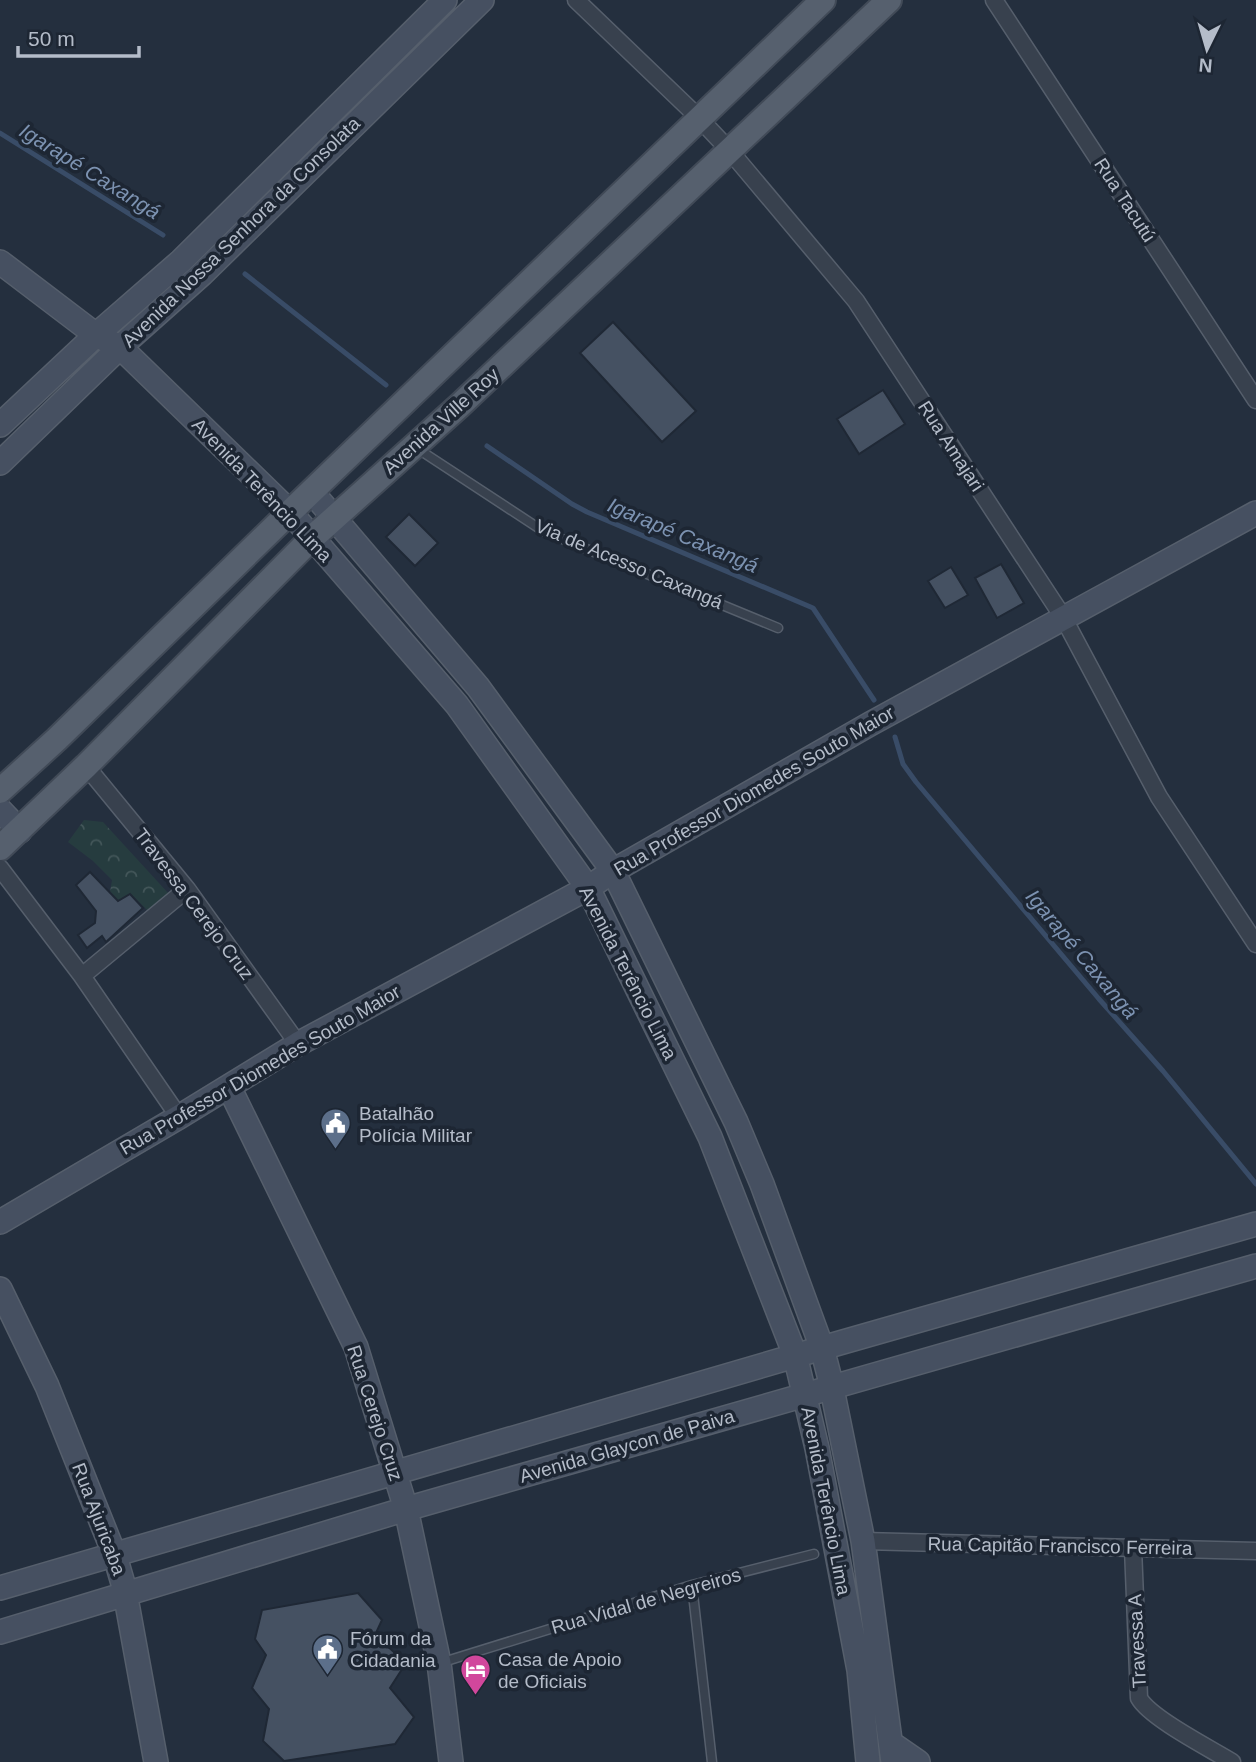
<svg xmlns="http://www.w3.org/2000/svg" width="1256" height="1762" font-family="Arial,sans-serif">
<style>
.forest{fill:url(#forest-crowns)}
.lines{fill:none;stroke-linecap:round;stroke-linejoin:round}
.stream{stroke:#394c67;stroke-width:5}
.building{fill:#455162;stroke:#1f2835;stroke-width:2}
.lane-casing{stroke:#565f6c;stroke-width:11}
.street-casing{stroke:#565f6c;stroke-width:19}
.secondary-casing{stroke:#565f6c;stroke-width:26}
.primary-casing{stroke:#414a57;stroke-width:28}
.lane{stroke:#38414e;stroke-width:8}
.street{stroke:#38414e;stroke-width:16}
.secondary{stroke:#465061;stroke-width:23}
.primary{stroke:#56606e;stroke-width:24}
.labels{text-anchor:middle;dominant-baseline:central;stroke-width:7;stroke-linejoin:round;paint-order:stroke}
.street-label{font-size:19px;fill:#b4bcc9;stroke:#1d2633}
.poi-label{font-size:19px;fill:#b4bcc9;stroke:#1d2633;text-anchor:start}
.water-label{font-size:21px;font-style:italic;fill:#7c92b1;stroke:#1d2633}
</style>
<defs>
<pattern id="forest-crowns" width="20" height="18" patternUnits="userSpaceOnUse" patternTransform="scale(1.75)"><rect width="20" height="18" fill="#263c3f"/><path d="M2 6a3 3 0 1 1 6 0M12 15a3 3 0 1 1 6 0" fill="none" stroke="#435659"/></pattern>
</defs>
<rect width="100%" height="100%" fill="#242f3e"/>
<path class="forest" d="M 84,820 L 103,822 L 169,894 L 148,911 L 131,894 L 118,901 L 110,892 L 112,880 L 93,861 L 68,842 Z"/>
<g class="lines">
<path class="stream" d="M 0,133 L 163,235
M 245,274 L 386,385
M 487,446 L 572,504 L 587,512 L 813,608 L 874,700
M 895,737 L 903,764 L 916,782 L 1099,999 L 1163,1071 L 1256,1184"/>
</g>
<path class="building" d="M 613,322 L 696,411 L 662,442 L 580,353 Z
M 883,390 L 905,424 L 859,454 L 837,419 Z
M 409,514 L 438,543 L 415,566 L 386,537 Z
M 1001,564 L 1024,603 L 997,618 L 975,578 Z
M 951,567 L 968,595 L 945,608 L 928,581 Z
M 90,872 L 118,901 L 130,894 L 143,908 L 106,942 L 102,936 L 87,948 L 78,935 L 95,923 L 96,911 L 76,885 Z
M 358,1593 L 382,1620 L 375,1635 L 406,1663 L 390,1688 L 414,1717 L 395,1744 L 284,1761 L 263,1741 L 269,1709 L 252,1688 L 266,1655 L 255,1639 L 262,1610 Z"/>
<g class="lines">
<defs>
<path id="lane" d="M 418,449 L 543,531 L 778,628
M 692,1585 L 712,1762
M 440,1663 L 692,1585 L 814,1554"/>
<path id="street" d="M 576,0 L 698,117 L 730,151 L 856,301 L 1063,617 L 1159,797 L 1256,944
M 994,0 L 1256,400
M 86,766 L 187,889 L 298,1044
M 0,868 L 82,976 L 179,1117
M 82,976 L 187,889
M 863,1541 L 1256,1551
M 1133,1548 L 1139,1698 C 1150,1718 1211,1749 1232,1762"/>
<path id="secondary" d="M 0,262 L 96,335 L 120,347 L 290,512 L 457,705 L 588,888 L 710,1137 L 795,1355 L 817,1448 L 859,1670 L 868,1762
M 0,425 L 96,335 L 181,261 L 445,0
M 0,463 L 120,347 L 202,274 L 482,0
M 312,492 L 478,687 L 613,871 L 736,1122 L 762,1184 L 822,1348 L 830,1379 L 863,1541 L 893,1762
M 0,810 L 20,831
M 229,1087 L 356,1347 L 406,1509 L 439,1663 L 451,1762
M 0,1222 L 179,1117 L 298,1044 L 588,888 L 613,871 L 870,724 L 1256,513
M 0,1289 L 47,1386 L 115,1556 L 124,1587 L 156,1762
M 0,1588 L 822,1348 L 1256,1224
M 0,1632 L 406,1509 L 1256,1266
M 892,1744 L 918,1762"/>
<path id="primary" d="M 0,791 L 57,739 L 290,512 L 823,0
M 0,848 L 86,766 L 312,538 L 459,406 L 889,0"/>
</defs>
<use href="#lane" class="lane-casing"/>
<use href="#street" class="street-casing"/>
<use href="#secondary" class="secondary-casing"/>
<use href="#primary" class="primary-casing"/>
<use href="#lane" class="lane"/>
<use href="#street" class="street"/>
<use href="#secondary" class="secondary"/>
<use href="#primary" class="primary"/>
</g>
<defs>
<symbol id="civic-pin" viewBox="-11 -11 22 30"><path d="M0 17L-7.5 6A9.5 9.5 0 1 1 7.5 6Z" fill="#5c6f8a" stroke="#1d2633"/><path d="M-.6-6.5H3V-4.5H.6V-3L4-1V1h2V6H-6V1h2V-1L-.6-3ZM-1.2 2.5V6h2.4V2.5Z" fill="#fff"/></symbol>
<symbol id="hotel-pin" viewBox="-11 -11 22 30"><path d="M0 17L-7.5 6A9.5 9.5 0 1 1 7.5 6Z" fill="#d1479c" stroke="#1d2633"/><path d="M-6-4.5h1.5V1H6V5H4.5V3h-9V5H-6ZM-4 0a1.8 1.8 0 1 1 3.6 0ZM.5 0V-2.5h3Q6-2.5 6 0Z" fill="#fff"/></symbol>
</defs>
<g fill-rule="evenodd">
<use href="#civic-pin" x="318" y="1106" width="35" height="47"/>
<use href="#civic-pin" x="310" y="1632" width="35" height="47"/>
<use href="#hotel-pin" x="458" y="1652" width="35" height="47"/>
</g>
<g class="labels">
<g class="street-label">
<text transform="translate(1125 200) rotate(57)">Rua Tacutú</text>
<text transform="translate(241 232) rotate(-44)">Avenida Nossa Senhora da Consolata</text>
<text transform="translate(441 421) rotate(-42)">Avenida Ville Roy</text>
<text transform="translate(951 446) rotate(57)">Rua Amajari</text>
<text transform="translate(262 490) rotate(46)">Avenida Terêncio Lima</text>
<text transform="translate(629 564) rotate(23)">Via de Acesso Caxangá</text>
<text transform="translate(754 791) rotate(-30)">Rua Professor Diomedes Souto Maior</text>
<text transform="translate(194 904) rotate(53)">Travessa Cerejo Cruz</text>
<text transform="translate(628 973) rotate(63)">Avenida Terêncio Lima</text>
<text transform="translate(260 1070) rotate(-30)">Rua Professor Diomedes Souto Maior</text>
<text transform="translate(375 1413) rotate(72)">Rua Cerejo Cruz</text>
<text transform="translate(627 1446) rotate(-16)">Avenida Glaycon de Paiva</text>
<text transform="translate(826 1501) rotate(79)">Avenida Terêncio Lima</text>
<text transform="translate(99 1519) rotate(69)">Rua Ajuricaba</text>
<text transform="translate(1060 1546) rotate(1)">Rua Capitão Francisco Ferreira</text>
<text transform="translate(646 1601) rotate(-16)">Rua Vidal de Negreiros</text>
<text transform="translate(1137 1641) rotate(-93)">Travessa A</text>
</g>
<g class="poi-label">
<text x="359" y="1113">Batalhão<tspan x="359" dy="22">Polícia Militar</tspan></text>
<text x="350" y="1638">Fórum da<tspan x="350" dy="22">Cidadania</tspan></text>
<text x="498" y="1659">Casa de Apoio<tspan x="498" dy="22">de Oficiais</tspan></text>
</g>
<g class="water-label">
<text transform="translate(90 171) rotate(32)">Igarapé Caxangá</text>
<text transform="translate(683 535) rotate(23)">Igarapé Caxangá</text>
<text transform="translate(1082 954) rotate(50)">Igarapé Caxangá</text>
</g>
</g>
<g transform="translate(1207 49) rotate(185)" stroke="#1d2633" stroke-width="5" paint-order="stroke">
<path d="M0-5L12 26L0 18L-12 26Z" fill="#b4bcc9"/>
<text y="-10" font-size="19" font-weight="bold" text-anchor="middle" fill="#b4bcc9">N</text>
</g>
<path d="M18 46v10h121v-10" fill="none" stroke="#b4bcc9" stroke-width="3.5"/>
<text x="28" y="46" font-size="21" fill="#b4bcc9" stroke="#1d2633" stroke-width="5" paint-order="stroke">50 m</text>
</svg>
